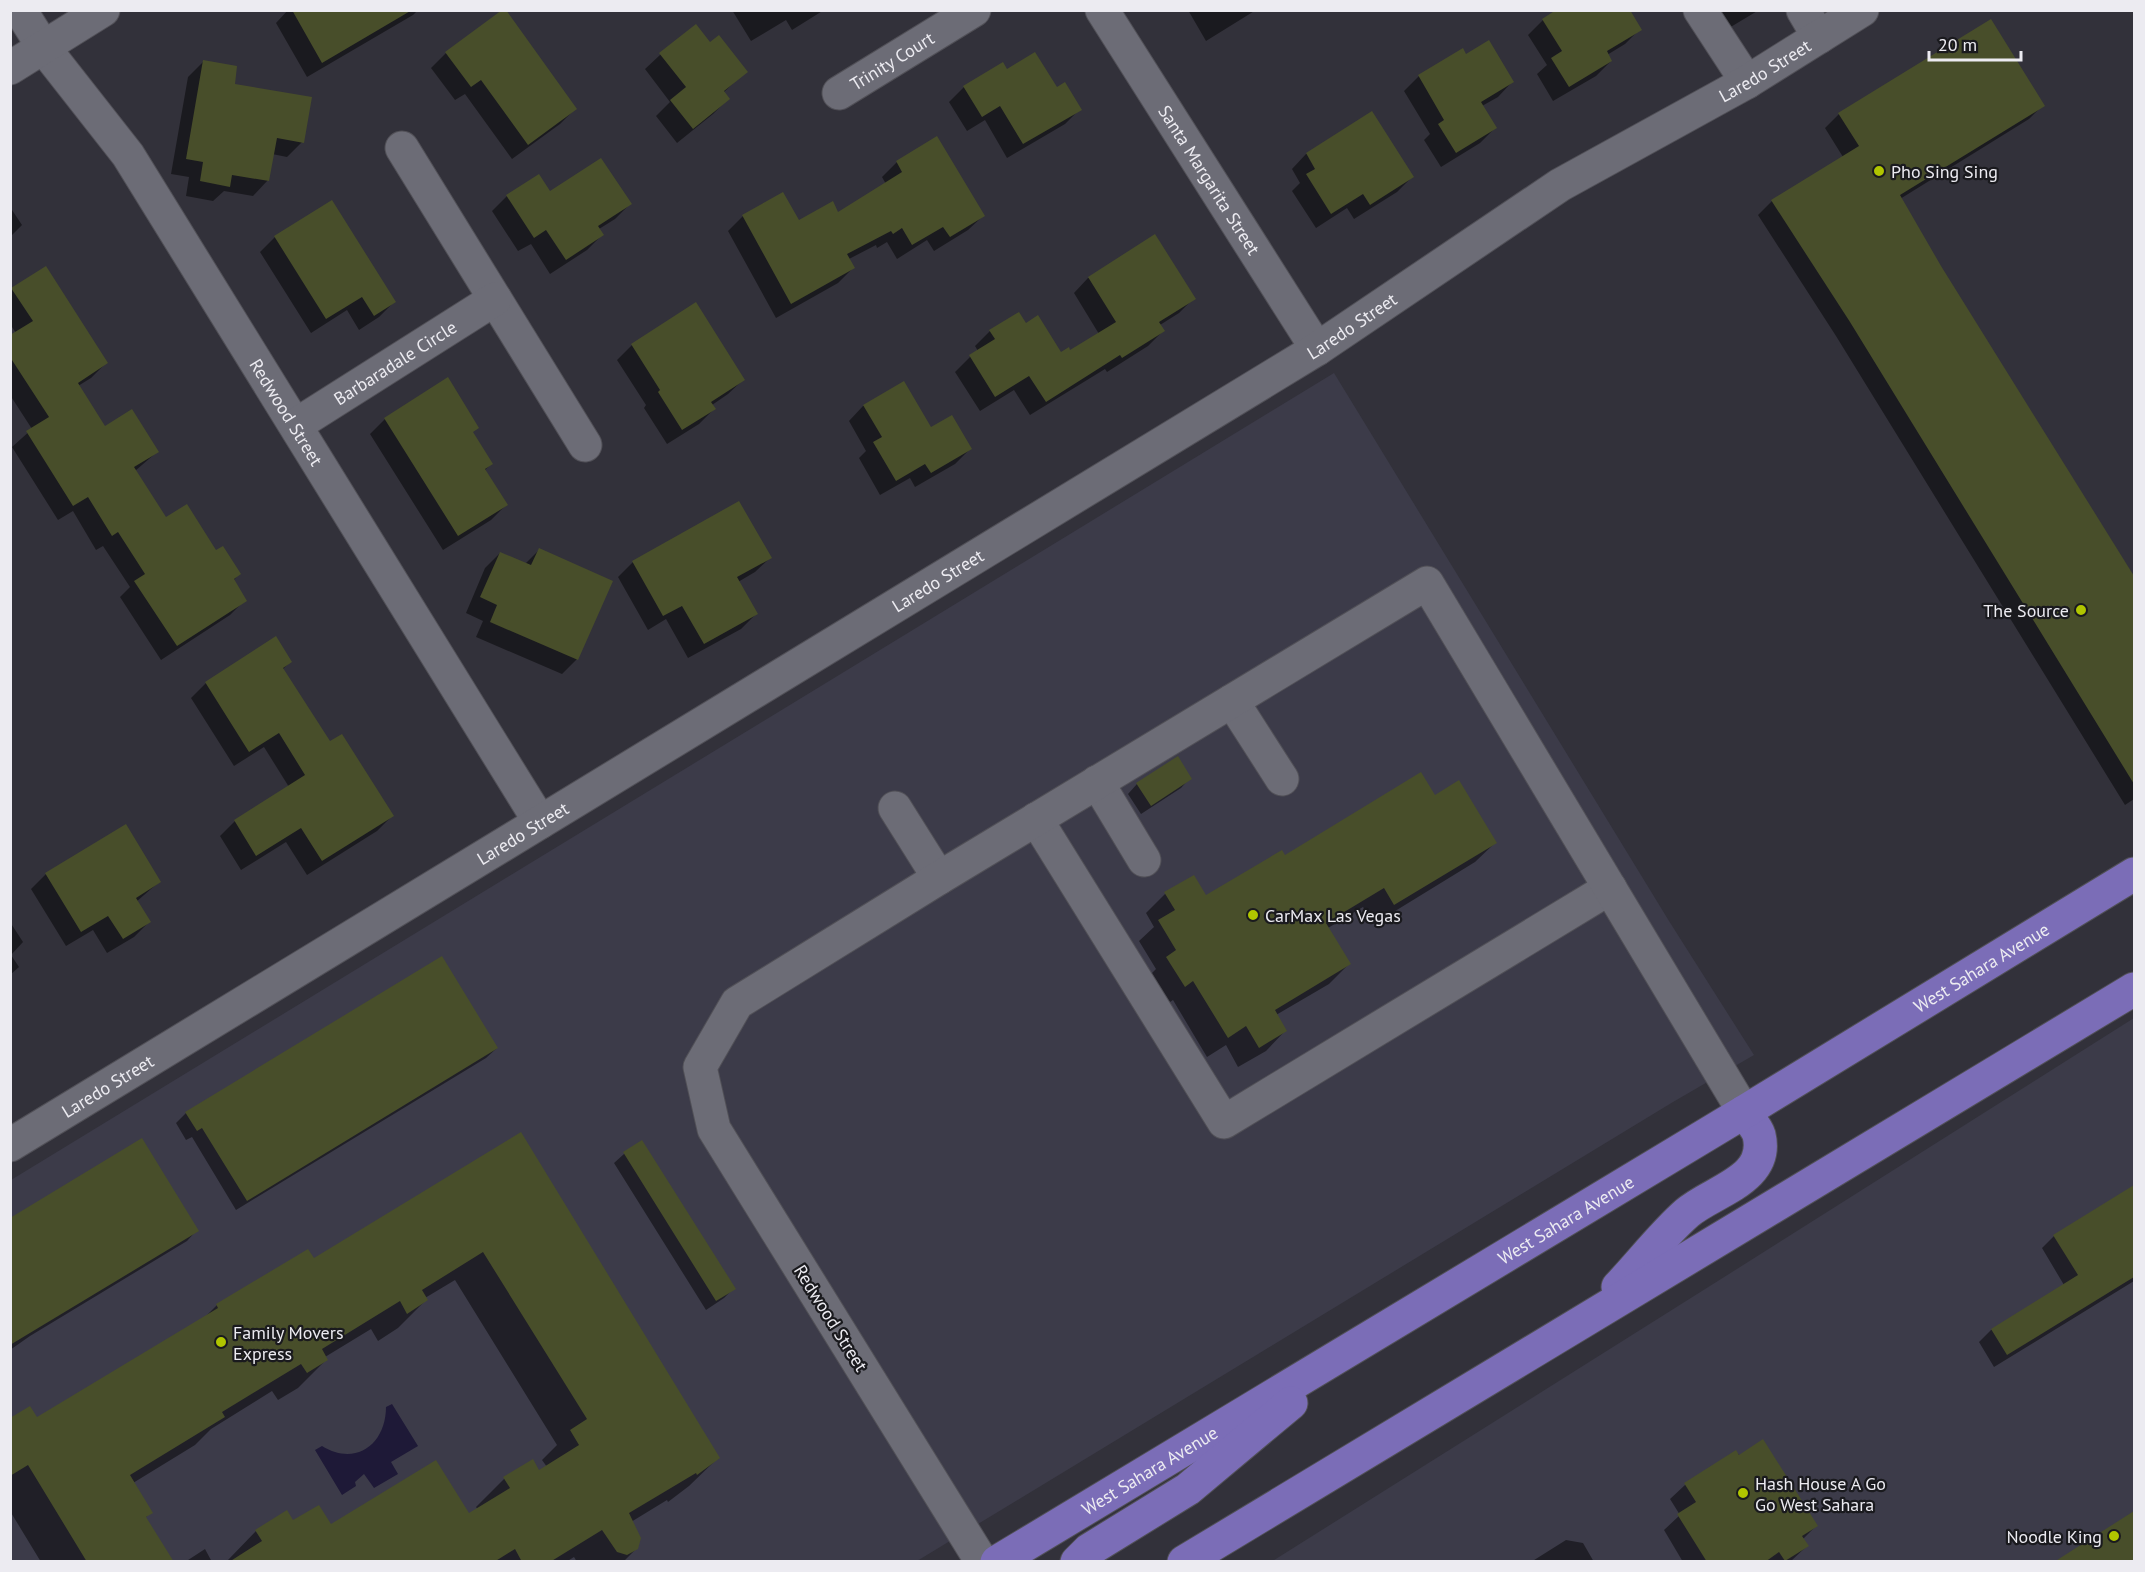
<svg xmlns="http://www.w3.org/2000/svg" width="2145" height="1572" font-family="'PT Sans',sans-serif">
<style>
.built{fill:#3c3b49}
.water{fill:#1e1937}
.shadow{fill:#0007}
.building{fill:#484e2a}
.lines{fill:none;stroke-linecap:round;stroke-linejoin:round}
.minor-casing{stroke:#515057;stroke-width:35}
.major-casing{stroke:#515057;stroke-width:35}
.minor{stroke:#6c6c76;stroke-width:33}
.major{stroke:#7b6db7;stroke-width:33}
.poi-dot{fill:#b0c500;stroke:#1a1a1e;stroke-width:2}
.labels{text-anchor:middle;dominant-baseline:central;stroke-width:4.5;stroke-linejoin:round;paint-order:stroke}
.street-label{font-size:18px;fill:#ecebf1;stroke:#1a1a1e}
.poi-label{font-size:18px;fill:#ecebf1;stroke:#1a1a1e;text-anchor:start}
</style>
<rect width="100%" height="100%" fill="#32313a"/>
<path class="built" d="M 1334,373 L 1669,921 L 1754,1055 L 1673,1102 L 917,1561 L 11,1562 L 11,1180 Z
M 2134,1018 L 2134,1561 L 1271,1562 L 1729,1274 Z"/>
<path class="water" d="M 392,1404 L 418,1446 L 391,1462 L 398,1474 L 374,1488 L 364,1474 L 355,1482 L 356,1486 L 342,1495 L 315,1450 L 322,1446 C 356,1467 386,1444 386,1407 Z"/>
<path class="shadow" d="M 288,10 L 418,10 L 413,15 L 307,77 L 276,23 Z
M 732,10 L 824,10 L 792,30 L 786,20 L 751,41 Z
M 1188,10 L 1256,10 L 1206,41 Z
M 1719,10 L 1759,10 L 1729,28 Z
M 1543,20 L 1640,29 L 1625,44 L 1607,55 L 1611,61 L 1596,76 L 1553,101 L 1537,74 L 1547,65 L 1528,35 Z
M 696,27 L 710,45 L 746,71 L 723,93 L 728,99 L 713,114 L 677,143 L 656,116 L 670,102 L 645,69 L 660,55 Z
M 1462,50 L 1466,56 L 1512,82 L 1498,97 L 1482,106 L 1495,128 L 1480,143 L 1441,167 L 1424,140 L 1430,134 L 1404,91 L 1419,76 Z
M 446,53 L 575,109 L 560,124 L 512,159 L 465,94 L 455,100 L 431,68 Z
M 203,62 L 302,142 L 287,157 L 272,154 L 268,180 L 253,196 L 224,191 L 213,201 L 186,196 L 189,177 L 171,174 L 188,77 Z
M 1007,71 L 1056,89 L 1080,109 L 1065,124 L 1007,158 L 985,120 L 967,131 L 949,102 L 964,87 Z
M 2043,105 L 2029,119 L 1900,199 L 1940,266 L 2134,577 L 2134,799 L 2125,805 L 1836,336 L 1758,215 L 1772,201 L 1843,157 L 1825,128 L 1839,114 Z
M 1372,113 L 1412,177 L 1397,192 L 1354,219 L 1347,208 L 1316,228 L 1292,191 L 1300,183 L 1292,169 L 1306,154 Z
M 936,138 L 983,216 L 968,230 L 934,251 L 927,240 L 897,259 L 887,242 L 877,248 L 876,245 L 849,259 L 853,268 L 838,283 L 776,318 L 728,231 L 743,216 L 798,222 L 838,214 L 886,184 L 882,177 L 897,162 Z
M 549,193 L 630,204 L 615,219 L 599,229 L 602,235 L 587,250 L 550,274 L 531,244 L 518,251 L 492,211 L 507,196 Z
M 332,202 L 394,302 L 379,317 L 359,330 L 347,310 L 311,333 L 260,252 L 275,237 Z
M 10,207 L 22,225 L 10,237 Z
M 1088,278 L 1194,298 L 1179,313 L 1160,325 L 1163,331 L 1148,346 L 1107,372 L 1105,369 L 1030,415 L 1014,390 L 980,411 L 955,372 L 970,357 L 978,351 L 975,346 L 990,331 L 1026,325 L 1061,354 L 1070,352 L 1099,334 L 1074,293 Z
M 12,289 L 106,363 L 91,378 L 78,386 L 105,428 L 157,452 L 135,471 L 165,520 L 216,552 L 239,574 L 233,581 L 245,600 L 230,615 L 161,660 L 120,597 L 130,587 L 103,546 L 96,550 L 73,511 L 58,520 L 12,447 L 32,429 L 10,395 L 10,337 L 16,333 L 10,324 L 10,291 Z
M 632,345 L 743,380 L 728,394 L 712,405 L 714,409 L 699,424 L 667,444 L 644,408 L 646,405 L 617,360 Z
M 903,383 L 930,429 L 970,449 L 955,464 L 915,487 L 910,478 L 880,495 L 859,458 L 866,451 L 849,421 L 863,406 Z
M 385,419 L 472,433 L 491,464 L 485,470 L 506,505 L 491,520 L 443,550 L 370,434 Z
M 739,503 L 770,558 L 755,572 L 738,582 L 756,614 L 741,629 L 688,658 L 666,619 L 648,630 L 618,577 L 633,562 Z
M 539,550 L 577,659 L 562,674 L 476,637 L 483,621 L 466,613 L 485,568 L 500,553 L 525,564 Z
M 275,638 L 290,662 L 282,670 L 330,743 L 392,816 L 377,831 L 307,875 L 286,842 L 241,870 L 220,836 L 235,821 L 289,787 L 264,747 L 234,766 L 191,698 L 206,683 Z
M 1190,778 L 1181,788 L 1141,814 L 1128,794 L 1137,784 Z
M 1434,797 L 1495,843 L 1475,862 L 1374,924 L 1363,907 L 1328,928 L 1349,964 L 1329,984 L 1276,1015 L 1285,1031 L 1266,1051 L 1238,1067 L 1226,1045 L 1207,1057 L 1173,1000 L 1164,1006 L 1147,978 L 1156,969 L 1139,941 L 1154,927 L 1146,913 L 1165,894 L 1206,897 L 1284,857 Z
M 46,874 L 159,882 L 136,902 L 149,922 L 134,937 L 107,953 L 93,930 L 66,946 L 31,889 Z
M 10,922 L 23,942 L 11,955 L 19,967 L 10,975 Z
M 497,1048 L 486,1058 L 236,1210 L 192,1137 L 186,1140 L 176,1123 L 186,1113 Z
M 520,1134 L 718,1458 L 689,1486 L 668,1502 L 667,1500 L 631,1522 L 637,1548 L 623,1562 L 577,1562 L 574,1557 L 566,1562 L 229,1562 L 228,1560 L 256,1531 L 293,1522 L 330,1526 L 468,1515 L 478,1510 L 476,1507 L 504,1479 L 539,1472 L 547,1467 L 542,1460 L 557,1445 L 455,1280 L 425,1298 L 426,1300 L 398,1328 L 378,1341 L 371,1329 L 325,1357 L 326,1360 L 298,1388 L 278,1400 L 272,1391 L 211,1429 L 195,1445 L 133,1483 L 151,1512 L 145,1518 L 172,1562 L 41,1562 L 10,1511 L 10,1420 L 36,1419 L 205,1317 L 217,1305 L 313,1260 Z
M 642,1142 L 734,1288 L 724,1298 L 706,1310 L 614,1163 L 624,1154 Z
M 2134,1187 L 2134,1281 L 1994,1367 L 1979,1342 L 1991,1330 L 2064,1285 L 2042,1248 L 2054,1236 Z
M 10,1219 L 197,1230 L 187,1241 L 30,1336 L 10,1350 Z
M 1736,1452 L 1816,1526 L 1803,1539 L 1807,1546 L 1790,1562 L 1683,1562 L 1664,1530 L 1680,1515 L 1670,1499 L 1685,1485 Z
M 2134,1513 L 2134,1562 L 2057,1562 Z
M 1566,1540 L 1583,1543 L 1594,1562 L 1531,1562 Z
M 205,1549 L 212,1562 L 185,1562 Z"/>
<path class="building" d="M 292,10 L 412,10 L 322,63 Z
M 502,10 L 506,10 L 577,109 L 528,145 L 481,80 L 471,87 L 445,52 Z
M 1556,10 L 1630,10 L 1642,30 L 1607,51 L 1612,61 L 1569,87 L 1551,58 L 1562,51 L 1542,19 Z
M 1991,19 L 2045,106 L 1900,195 L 1941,266 L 2134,576 L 2134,784 L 1850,322 L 1771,200 L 1859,146 L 1838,113 Z
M 696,24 L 710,42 L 719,35 L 748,72 L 724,91 L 730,99 L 693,129 L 670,100 L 686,87 L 659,53 Z
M 1489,40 L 1514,82 L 1481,102 L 1497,128 L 1456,153 L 1438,124 L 1444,120 L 1418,75 L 1463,48 L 1466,54 Z
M 1035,52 L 1057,87 L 1065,82 L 1082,110 L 1023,144 L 1000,106 L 982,117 L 963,86 L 1003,62 L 1007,69 Z
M 203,60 L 237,66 L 235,84 L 312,97 L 304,143 L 277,138 L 269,181 L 232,175 L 230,187 L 200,181 L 203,162 L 186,159 Z
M 1372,111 L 1414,177 L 1370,205 L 1363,194 L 1331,214 L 1306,174 L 1315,169 L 1306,153 Z
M 937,136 L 985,216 L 950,237 L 943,227 L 912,245 L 902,228 L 893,234 L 891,231 L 847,254 L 855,268 L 791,304 L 742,215 L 783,192 L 799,220 L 833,201 L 838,212 L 902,172 L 896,161 Z
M 601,158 L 632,204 L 598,226 L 604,235 L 566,260 L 546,230 L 534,238 L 506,195 L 539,174 L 550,191 Z
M 332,200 L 396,302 L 374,316 L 362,297 L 326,319 L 274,236 Z
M 1155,234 L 1196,299 L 1159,322 L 1165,331 L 1122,358 L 1120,355 L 1046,402 L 1029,376 L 995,397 L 969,355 L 995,339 L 989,330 L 1019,312 L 1026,323 L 1038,315 L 1061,352 L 1069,347 L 1070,350 L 1116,322 L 1088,277 Z
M 46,266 L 108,363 L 78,383 L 105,426 L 132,409 L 159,452 L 134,467 L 166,517 L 187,504 L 216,550 L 223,546 L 241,574 L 234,579 L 247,601 L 177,646 L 134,581 L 145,574 L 118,532 L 112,536 L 88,497 L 73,506 L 26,431 L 49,417 L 10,357 L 10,335 L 33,321 L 11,288 Z
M 696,302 L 745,380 L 711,402 L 716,409 L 682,430 L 658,392 L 660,390 L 631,344 Z
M 448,377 L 479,428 L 473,432 L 493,464 L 485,469 L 508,505 L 458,536 L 384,418 Z
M 904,381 L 931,427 L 952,415 L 972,449 L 931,473 L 925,464 L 896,481 L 873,442 L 882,437 L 863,405 Z
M 739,501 L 772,558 L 737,577 L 758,614 L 704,644 L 682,606 L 663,616 L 632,561 Z
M 539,548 L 613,581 L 578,660 L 490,622 L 497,605 L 480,597 L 500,552 L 531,565 Z
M 276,636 L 292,662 L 283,668 L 330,741 L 342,734 L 394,816 L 322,861 L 301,828 L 256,856 L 234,820 L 305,775 L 279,733 L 249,752 L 205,682 Z
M 1178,756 L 1192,779 L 1151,806 L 1136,783 Z
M 1421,772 L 1435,795 L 1459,780 L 1497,843 L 1394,905 L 1384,888 L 1326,923 L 1351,964 L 1275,1010 L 1287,1031 L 1259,1048 L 1246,1026 L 1228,1038 L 1193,981 L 1185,987 L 1166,957 L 1176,950 L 1158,920 L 1175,910 L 1164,892 L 1194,875 L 1206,895 L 1282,850 L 1285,855 Z
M 126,824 L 161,882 L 136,898 L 151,922 L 123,939 L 108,916 L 81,932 L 45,873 Z
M 442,956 L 498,1048 L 247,1201 L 202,1128 L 197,1131 L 185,1112 Z
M 521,1132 L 720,1458 L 697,1475 L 696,1473 L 629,1513 L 641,1538 L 638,1549 L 627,1555 L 617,1552 L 602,1530 L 550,1562 L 522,1562 L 515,1549 L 494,1562 L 229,1562 L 262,1541 L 255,1530 L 287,1510 L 293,1520 L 319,1505 L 331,1524 L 436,1460 L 469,1513 L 510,1488 L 503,1477 L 533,1459 L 539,1470 L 579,1445 L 570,1430 L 587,1419 L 483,1252 L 422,1290 L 428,1300 L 407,1314 L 400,1301 L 322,1349 L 328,1360 L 307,1373 L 301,1364 L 222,1412 L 225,1417 L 130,1475 L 153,1513 L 146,1517 L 174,1562 L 87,1562 L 28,1465 L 10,1476 L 10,1418 L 30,1406 L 37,1417 L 218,1308 L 216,1304 L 308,1249 L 314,1258 Z
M 142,1138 L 199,1231 L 10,1345 L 10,1218 Z
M 642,1140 L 736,1289 L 716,1301 L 623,1152 Z
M 2134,1185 L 2134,1277 L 2007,1355 L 1991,1329 L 2078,1275 L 2053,1235 Z
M 1763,1439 L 1818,1526 L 1802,1536 L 1809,1546 L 1785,1561 L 1779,1552 L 1765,1562 L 1707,1562 L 1677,1514 L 1696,1502 L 1684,1483 L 1736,1450 L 1739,1455 Z
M 2134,1511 L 2134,1562 L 2054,1562 Z"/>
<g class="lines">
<defs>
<g id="minor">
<path id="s1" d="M 20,10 L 44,48 L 128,155 L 540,822"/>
<path id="s2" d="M 1102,10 L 1317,349"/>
<path d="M 1700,10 L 1747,82"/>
<path d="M 1803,10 L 1819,37"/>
<path d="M 10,68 L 103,10"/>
<path id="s3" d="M 839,93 L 974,10"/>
<path d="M 402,148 L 585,445"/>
<path id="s4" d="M 296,425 L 495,299"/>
<path d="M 1232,701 L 1282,779"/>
<path d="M 1097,782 L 1144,860"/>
<path d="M 895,808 L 939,878"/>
<path d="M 1036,819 L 1224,1122 L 1610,888"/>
<path id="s5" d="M 10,1145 L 1317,349 L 1560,185 L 1747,82 L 1862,10"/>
<path d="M 982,1562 L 714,1129 L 700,1067 L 737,1003 L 939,878 L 1427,583 L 1744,1112"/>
</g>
<g id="major">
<path d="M 1618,1287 C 1640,1264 1663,1234 1687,1213 C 1712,1191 1770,1180 1759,1135 C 1757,1128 1749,1119 1744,1112"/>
<path id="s6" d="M 997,1562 L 1744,1112 L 2134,874"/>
<path d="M 1077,1562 L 1089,1550 L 1188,1489 L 1291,1403"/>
<path d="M 1184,1562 L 2134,989"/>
</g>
</defs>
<use href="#minor" class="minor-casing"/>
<use href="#major" class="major-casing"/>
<use href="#minor" class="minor"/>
<use href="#major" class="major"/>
</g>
<g class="poi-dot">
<circle cx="1879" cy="171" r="6"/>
<circle cx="2081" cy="610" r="6"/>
<circle cx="1253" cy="915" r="6"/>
<circle cx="221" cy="1342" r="6"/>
<circle cx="1743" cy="1493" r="6"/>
<circle cx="2114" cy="1536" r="6"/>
</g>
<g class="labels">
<g class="street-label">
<text stroke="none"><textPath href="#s3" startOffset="62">Trinity Court</textPath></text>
<text stroke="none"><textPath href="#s5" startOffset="2058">Laredo Street</textPath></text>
<text stroke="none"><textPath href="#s2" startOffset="201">Santa Margarita Street</textPath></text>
<text stroke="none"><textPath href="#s5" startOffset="1572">Laredo Street</textPath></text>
<text stroke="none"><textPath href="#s4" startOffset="117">Barbaradale Circle</textPath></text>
<text stroke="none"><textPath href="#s1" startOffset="483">Redwood Street</textPath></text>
<text stroke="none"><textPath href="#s5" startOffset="1086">Laredo Street</textPath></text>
<text stroke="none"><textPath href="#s5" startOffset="600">Laredo Street</textPath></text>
<text stroke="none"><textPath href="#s6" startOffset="1150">West Sahara Avenue</textPath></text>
<text stroke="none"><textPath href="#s5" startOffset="114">Laredo Street</textPath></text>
<text stroke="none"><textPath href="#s6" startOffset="664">West Sahara Avenue</textPath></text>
<text transform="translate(831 1318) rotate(58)">Redwood Street</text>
<text stroke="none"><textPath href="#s6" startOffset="178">West Sahara Avenue</textPath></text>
</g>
<g class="poi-label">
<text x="1891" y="171">Pho Sing Sing</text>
<text x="2069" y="610" text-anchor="end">The Source</text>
<text x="1265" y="915">CarMax Las Vegas</text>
<text x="233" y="1332">Family Movers<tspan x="233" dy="21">Express</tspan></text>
<text x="1755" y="1483">Hash House A Go<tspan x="1755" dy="21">Go West Sahara</tspan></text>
<text x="2102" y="1536" text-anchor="end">Noodle King</text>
</g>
</g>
<rect width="2145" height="1572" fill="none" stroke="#ecebf1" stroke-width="24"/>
<path d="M1929 51v9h92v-9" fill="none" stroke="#ecebf1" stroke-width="3"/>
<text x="1938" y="51" font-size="18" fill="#ecebf1" stroke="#1a1a1e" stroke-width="4.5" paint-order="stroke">20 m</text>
</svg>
